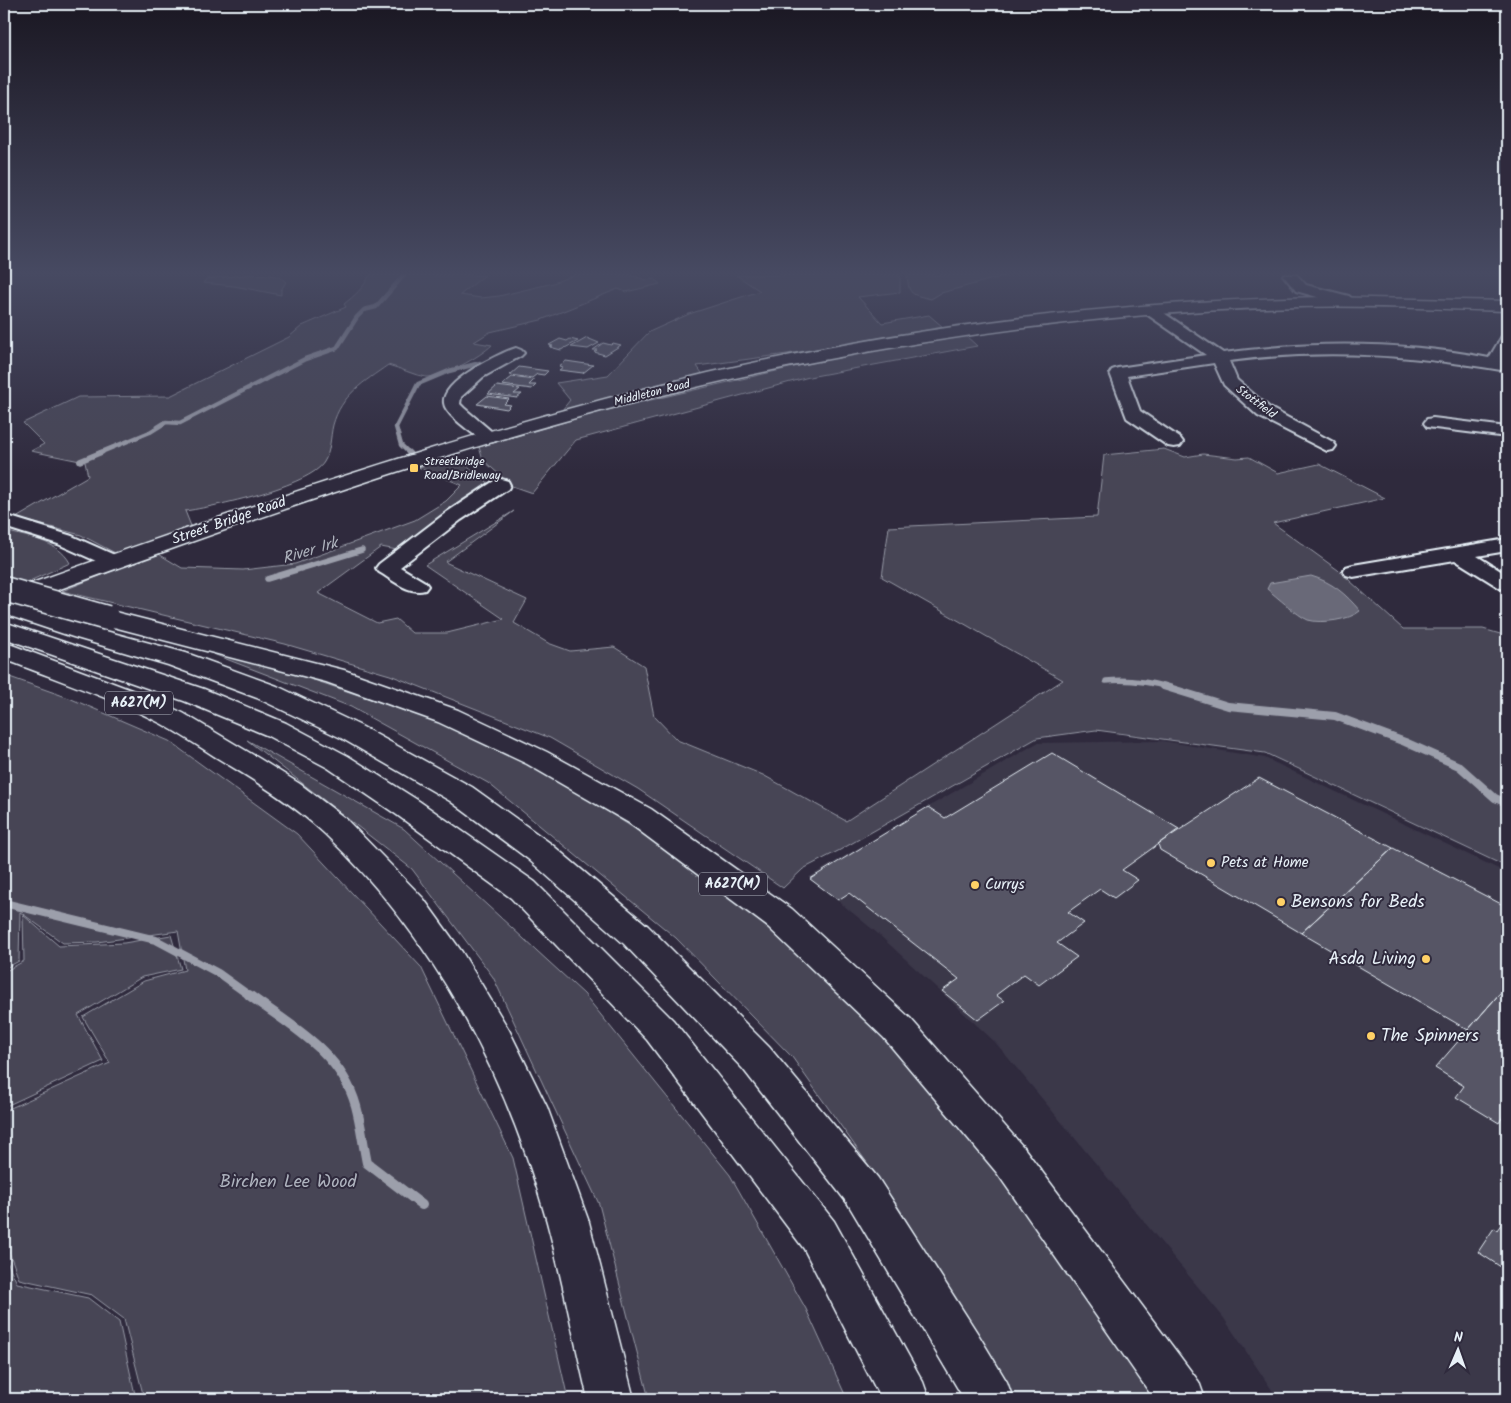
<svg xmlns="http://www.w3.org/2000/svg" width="1511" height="1403" font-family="Kalam,sans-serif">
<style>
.built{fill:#3b3749}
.green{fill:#464455;stroke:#979aa6}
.water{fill:#696978;stroke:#9c9fab}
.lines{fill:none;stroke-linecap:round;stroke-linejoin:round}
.stream-far3{stroke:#9c9fab;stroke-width:4.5}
.stream-far2{stroke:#9c9fab;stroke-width:5.5}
.stream-far1{stroke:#9c9fab;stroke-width:8}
.stream{stroke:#9c9fab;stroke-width:10}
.building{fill:#575565;stroke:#e8f1f8}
.street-casing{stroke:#e8f1f8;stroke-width:4}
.secondary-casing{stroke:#e8f1f8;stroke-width:3}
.highway-casing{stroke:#e8f1f8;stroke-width:3}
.street{fill:#2f2a3d;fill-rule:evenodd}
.secondary{fill:#2f2a3d;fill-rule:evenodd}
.highway{fill:#2f2a3d;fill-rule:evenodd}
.highway-bridge-casing{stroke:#e8f1f8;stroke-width:27;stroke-linecap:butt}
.highway-bridge{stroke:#2f2a3d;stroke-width:24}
.poi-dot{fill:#ffd166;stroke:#2f2a3d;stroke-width:2}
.labels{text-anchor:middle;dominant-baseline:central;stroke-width:4;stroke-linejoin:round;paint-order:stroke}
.far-street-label{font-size:12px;fill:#e8f1f8;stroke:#2f2a3d}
.far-poi-label{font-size:12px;fill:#e8f1f8;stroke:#2f2a3d;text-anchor:start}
.shield{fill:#2f2a3d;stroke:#b0b5c0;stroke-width:1}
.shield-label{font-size:14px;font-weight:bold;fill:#e8f1f8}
.street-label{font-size:15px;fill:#e8f1f8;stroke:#2f2a3d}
.poi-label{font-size:15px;fill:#e8f1f8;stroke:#2f2a3d;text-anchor:start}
.water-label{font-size:16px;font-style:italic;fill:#afb4be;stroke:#2f2a3d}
.near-poi-label{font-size:18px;fill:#e8f1f8;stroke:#2f2a3d;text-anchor:start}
.near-park-label{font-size:18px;fill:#afb4bf;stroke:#2f2a3d}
</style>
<rect width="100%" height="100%" fill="#2f2a3d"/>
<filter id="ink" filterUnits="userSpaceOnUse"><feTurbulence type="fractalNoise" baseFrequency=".02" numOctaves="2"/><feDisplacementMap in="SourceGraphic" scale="10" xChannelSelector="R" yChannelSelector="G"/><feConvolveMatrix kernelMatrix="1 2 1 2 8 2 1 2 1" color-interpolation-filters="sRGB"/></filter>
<g filter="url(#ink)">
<path class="built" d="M 1163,741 L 1265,758 L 1507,873 L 1507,1399 L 1278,1399 L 1223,1317 L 995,1042 L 877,933 L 809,877 L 1037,743 Z"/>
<path class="green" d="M 245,275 C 257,275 277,272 286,282 L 281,290 L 281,295 L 234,286 L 203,283 L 206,279 Z
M 369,275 L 485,275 L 460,295 L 481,298 L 499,296 L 553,283 L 574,275 L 630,275 L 646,280 L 654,279 L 660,284 L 626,292 L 618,289 L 541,320 L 490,332 L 474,342 L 492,345 C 481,356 441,379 426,377 C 413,375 400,368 388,365 C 364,382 341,395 333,425 C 330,437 331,451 324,462 C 310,486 213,507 185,511 L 191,526 L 117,554 L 81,535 L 16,518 L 88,476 L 85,462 L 31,451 L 44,444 L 23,423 L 78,397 L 170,396 L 289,337 L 302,326 L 346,307 L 344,304 C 354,296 365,287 369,275 Z
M 736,275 L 900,275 L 900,292 L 858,297 L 882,323 L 929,315 L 943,327 L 787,354 L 697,366 L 704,376 L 558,415 L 570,400 L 556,383 L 608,375 L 649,332 L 689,314 L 760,291 Z
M 907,275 L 1008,275 L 941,293 L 931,299 C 911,294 909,296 907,275 Z
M 964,334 L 977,346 L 809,377 L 576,440 L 532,493 L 512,486 L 483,460 L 479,447 L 603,411 L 820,361 Z
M 1164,449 L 1185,457 L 1203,454 L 1237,458 L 1249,457 L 1278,473 L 1319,464 L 1385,498 L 1273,523 L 1338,570 L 1403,629 L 1483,629 L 1507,636 L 1507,867 L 1265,753 L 1096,730 L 1037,738 L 840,850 L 803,869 L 783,888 L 638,789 L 550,738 L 390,675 L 285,644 L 62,591 L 157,553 L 182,568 L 243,570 L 295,564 L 415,520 L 446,501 L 462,485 L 418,467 L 458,458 L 491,485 L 397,550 L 381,547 L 318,593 L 377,623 L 396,619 L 412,633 L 447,633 L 504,619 L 425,565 L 514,511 L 445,562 L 527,600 L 514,623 L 548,643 L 570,651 L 614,647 L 644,666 L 654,716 L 677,740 L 763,775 L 846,821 L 1063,680 L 882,577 L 889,527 L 1097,517 L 1104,455 Z
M 4,531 C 26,537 58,540 70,563 L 25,583 L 4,576 Z
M 195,647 L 308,678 L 450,726 L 529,762 L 708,875 L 869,1017 L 1012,1190 L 1167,1399 L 1014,1399 L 897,1205 L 792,1057 L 676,938 L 488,783 L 351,707 Z
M 4,675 L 69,698 L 169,741 L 297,834 L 421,967 L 513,1158 L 568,1399 L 158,1399 L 143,1394 L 124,1319 L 92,1295 L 19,1279 L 4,1238 L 4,1111 L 110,1063 L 83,1017 L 144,981 L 185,970 L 178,931 L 97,942 L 63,943 L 20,912 L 19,961 L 4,969 Z
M 247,740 L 404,829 L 584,994 L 730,1175 L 806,1309 L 847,1399 L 649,1399 L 599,1204 L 493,977 L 412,869 Z
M 23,915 L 59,946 L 124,943 L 171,935 L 181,969 L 142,977 L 78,1015 L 103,1061 L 4,1107 L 4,972 L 24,961 Z
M 4,1255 L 17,1283 L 88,1298 L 119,1322 L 136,1399 L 4,1399 Z"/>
<path class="water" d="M 1311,576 C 1332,582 1346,594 1360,611 C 1350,620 1321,624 1308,620 C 1298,616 1276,596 1267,589 L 1270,583 Z"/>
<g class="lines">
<path class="stream-far3" d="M 99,453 L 150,432 L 166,422 L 180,423 L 305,359 L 337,348 L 357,317 L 364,310 L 376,307 L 404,275
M 409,453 L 401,445 L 396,427 L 418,384 L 449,371 L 480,363"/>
<path class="stream-far2" d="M 408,452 L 410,454
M 80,461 L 102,452
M 267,579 L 362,550
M 1106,681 C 1128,679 1146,681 1167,687"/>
<path class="stream-far1" d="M 1163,686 L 1228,706 L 1335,716 L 1405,742 L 1459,766 L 1495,798 L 1507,803
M 4,903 L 156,940 L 218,973 L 250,996"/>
<path class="stream" d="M 249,995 C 291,1026 341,1052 356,1106 C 361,1124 363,1144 367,1163 L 422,1205"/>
</g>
<path class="building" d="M 587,338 L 599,343 L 588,349 L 571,347 Z
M 560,339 L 567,341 L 570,339 L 578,341 L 561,350 L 550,347 L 553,346 L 549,345 Z
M 603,343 L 611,345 L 613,343 L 621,345 L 605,355 L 594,352 L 597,350 L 593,350 Z
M 566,361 L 593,365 L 583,373 L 559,370 L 563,367 L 559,366 Z
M 519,367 L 548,371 L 544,375 L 537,374 L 532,378 L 510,375 Z
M 512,377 L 534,380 L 529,385 L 536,385 L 532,389 L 502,385 Z
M 497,386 L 520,389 L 514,394 L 522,394 L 517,398 L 488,394 Z
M 487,396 L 509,399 L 504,404 L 511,405 L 507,409 L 477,404 Z
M 1052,753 L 1179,829 L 1122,870 L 1138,880 L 1114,898 L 1100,889 L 1068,912 L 1084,923 L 1057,943 L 1077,957 L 1039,985 L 1024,974 L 996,995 L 1004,1001 L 978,1020 L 942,991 L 959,979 L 849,893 L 838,900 L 810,879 L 928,807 L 945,818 Z
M 1259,778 L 1393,848 L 1301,933 L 1160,850 L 1158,844 Z
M 1393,848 L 1507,907 L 1507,985 L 1468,1030 L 1301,933 Z
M 1507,985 L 1507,1110 L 1499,1123 L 1456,1097 L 1464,1086 L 1435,1068 Z
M 1507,1216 L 1507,1271 L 1478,1252 L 1494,1228 L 1497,1230 Z"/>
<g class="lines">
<defs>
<path id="street" d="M 1283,275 L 1297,275 L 1306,285 L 1349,296 L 1356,302 L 1354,305 L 1349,306 L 1296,291 Z
M 1150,306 L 1155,307 L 1223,353 C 1312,341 1401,341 1489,358 L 1502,336 L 1507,335 L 1507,353 L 1503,361 L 1507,361 L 1507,371 C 1409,355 1329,348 1229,361 L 1237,380 L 1270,408 L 1333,442 L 1336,446 L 1333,450 L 1327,451 L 1258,416 L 1224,385 L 1214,363 L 1127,376 L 1140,411 L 1180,438 L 1183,442 L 1180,446 L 1174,447 L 1168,446 L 1127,418 L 1110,373 L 1112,370 L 1118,368 L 1206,355 L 1145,313 L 1143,310 L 1145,307 Z
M 516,348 L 521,350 L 524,353 L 521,356 L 483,377 L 461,397 L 460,404 L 464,408 L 498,437 L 495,441 L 489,442 L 483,441 C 473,433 445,415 444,403 C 441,382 499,353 516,348 Z
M 1433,418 L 1507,427 L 1507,437 L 1427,427 L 1424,423 L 1427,419 Z
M 501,479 L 508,481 L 510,485 L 508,489 L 461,520 L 400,567 L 425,582 L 428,586 L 425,590 C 409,595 393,580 379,572 L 376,568 L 379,564 L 447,512 L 494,481 Z
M 4,515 L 72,536 L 119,557 L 122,561 L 119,565 L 112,567 L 105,565 L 58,544 L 4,527 Z
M 1507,539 L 1507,551 L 1477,556 L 1507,575 L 1507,590 L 1500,588 L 1455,560 L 1353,577 L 1346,575 L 1343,571 L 1346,567 L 1353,565 Z"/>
<path id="secondary" d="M 1324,297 L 1507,301 L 1507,311 C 1438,309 1369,305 1299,307 C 1138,311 977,330 818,361 C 543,413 278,510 16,605 L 4,607 L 4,593 C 236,510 468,430 708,373 C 910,326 1117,301 1324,297 Z"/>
<path id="highway" d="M 4,599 L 91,627 L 186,653 L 277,686 L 361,726 L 472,787 L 550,843 L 648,926 L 769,1047 L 878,1178 L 978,1334 L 1007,1382 L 1013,1399 L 964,1399 L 848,1204 L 743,1069 L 624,944 L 528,859 L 450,801 L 341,738 L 257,698 L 168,665 L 73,637 L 4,614 Z
M 107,610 L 344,670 L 458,710 L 547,752 L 651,809 L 792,909 L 910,1018 L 1025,1149 L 1199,1382 L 1205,1399 L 1154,1399 L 997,1173 L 884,1038 L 768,927 L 629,823 L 527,764 L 438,722 L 326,682 L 98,623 L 94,618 L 98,613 Z
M 4,622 L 204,689 L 286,723 L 348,756 L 419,801 L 535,882 L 673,1020 L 834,1221 L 923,1382 L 929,1399 L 881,1399 L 804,1249 L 647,1040 L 511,898 L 397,815 L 328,768 L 266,735 L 184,701 L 4,638 Z
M 4,642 L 142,694 L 183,713 L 260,759 L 300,784 L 346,819 L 423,898 L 462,952 L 509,1030 L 547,1107 L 589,1222 L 634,1399 L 588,1399 C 574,1341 563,1281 547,1222 C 507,1077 435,938 325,834 C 292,803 252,779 214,756 C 197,745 180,734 162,724 C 112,698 57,680 4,659 Z"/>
</defs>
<use href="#street" class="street-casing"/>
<use href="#secondary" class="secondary-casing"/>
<use href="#highway" class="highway-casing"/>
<use href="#street" class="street"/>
<use href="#secondary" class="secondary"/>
<use href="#highway" class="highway"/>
<defs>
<path id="highway-bridge" d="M 4,589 L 107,618"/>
</defs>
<use href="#highway-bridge" class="highway-bridge-casing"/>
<use href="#highway-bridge" class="highway-bridge"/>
</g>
</g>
<linearGradient id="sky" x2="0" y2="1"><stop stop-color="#1a1722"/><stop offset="0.58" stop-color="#474a62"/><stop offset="1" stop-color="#474a62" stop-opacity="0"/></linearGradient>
<rect width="1511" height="471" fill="url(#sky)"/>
<g class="poi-dot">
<rect x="409" y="463" width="10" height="10" rx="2.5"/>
<circle cx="1211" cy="863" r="5"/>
<circle cx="975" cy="885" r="5"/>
<circle cx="1281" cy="902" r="5"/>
<circle cx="1426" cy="959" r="5"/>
<circle cx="1371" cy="1036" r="5"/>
</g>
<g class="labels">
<g class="far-street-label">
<text transform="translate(652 393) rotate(-14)">Middleton Road</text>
<text transform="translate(1256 402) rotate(37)">Stottfield</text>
</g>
<g class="far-poi-label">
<text x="424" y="461">Streetbridge<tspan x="424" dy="14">Road/Bridleway</tspan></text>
</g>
<g class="shield">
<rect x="105" y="691.5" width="68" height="23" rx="4"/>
<rect x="699" y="872.5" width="68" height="23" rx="4"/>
</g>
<g class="shield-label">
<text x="139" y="703">A627(M)</text>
<text x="733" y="884">A627(M)</text>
</g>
<g class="street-label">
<text transform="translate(229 521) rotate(-19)">Street Bridge Road</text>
</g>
<g class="poi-label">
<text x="1221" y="863">Pets at Home</text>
<text x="985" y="885">Currys</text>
</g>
<g class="water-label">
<text transform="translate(310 551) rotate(-17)">River Irk</text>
</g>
<g class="near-poi-label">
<text x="1291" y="902">Bensons for Beds</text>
<text x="1416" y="959" text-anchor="end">Asda Living</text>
<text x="1381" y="1036">The Spinners</text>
</g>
<g class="near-park-label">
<text x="288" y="1182">Birchen Lee Wood</text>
</g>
</g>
<rect width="1511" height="1403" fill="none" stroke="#2f2a3d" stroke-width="20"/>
<rect x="10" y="10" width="1491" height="1383" fill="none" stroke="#e8f1f8" stroke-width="2" filter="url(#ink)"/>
<g transform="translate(1458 1350) rotate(2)" stroke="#2f2a3d" stroke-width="4" paint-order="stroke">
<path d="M0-4L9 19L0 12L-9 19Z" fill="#e8f1f8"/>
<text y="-8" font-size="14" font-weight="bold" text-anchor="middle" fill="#e8f1f8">N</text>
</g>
</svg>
